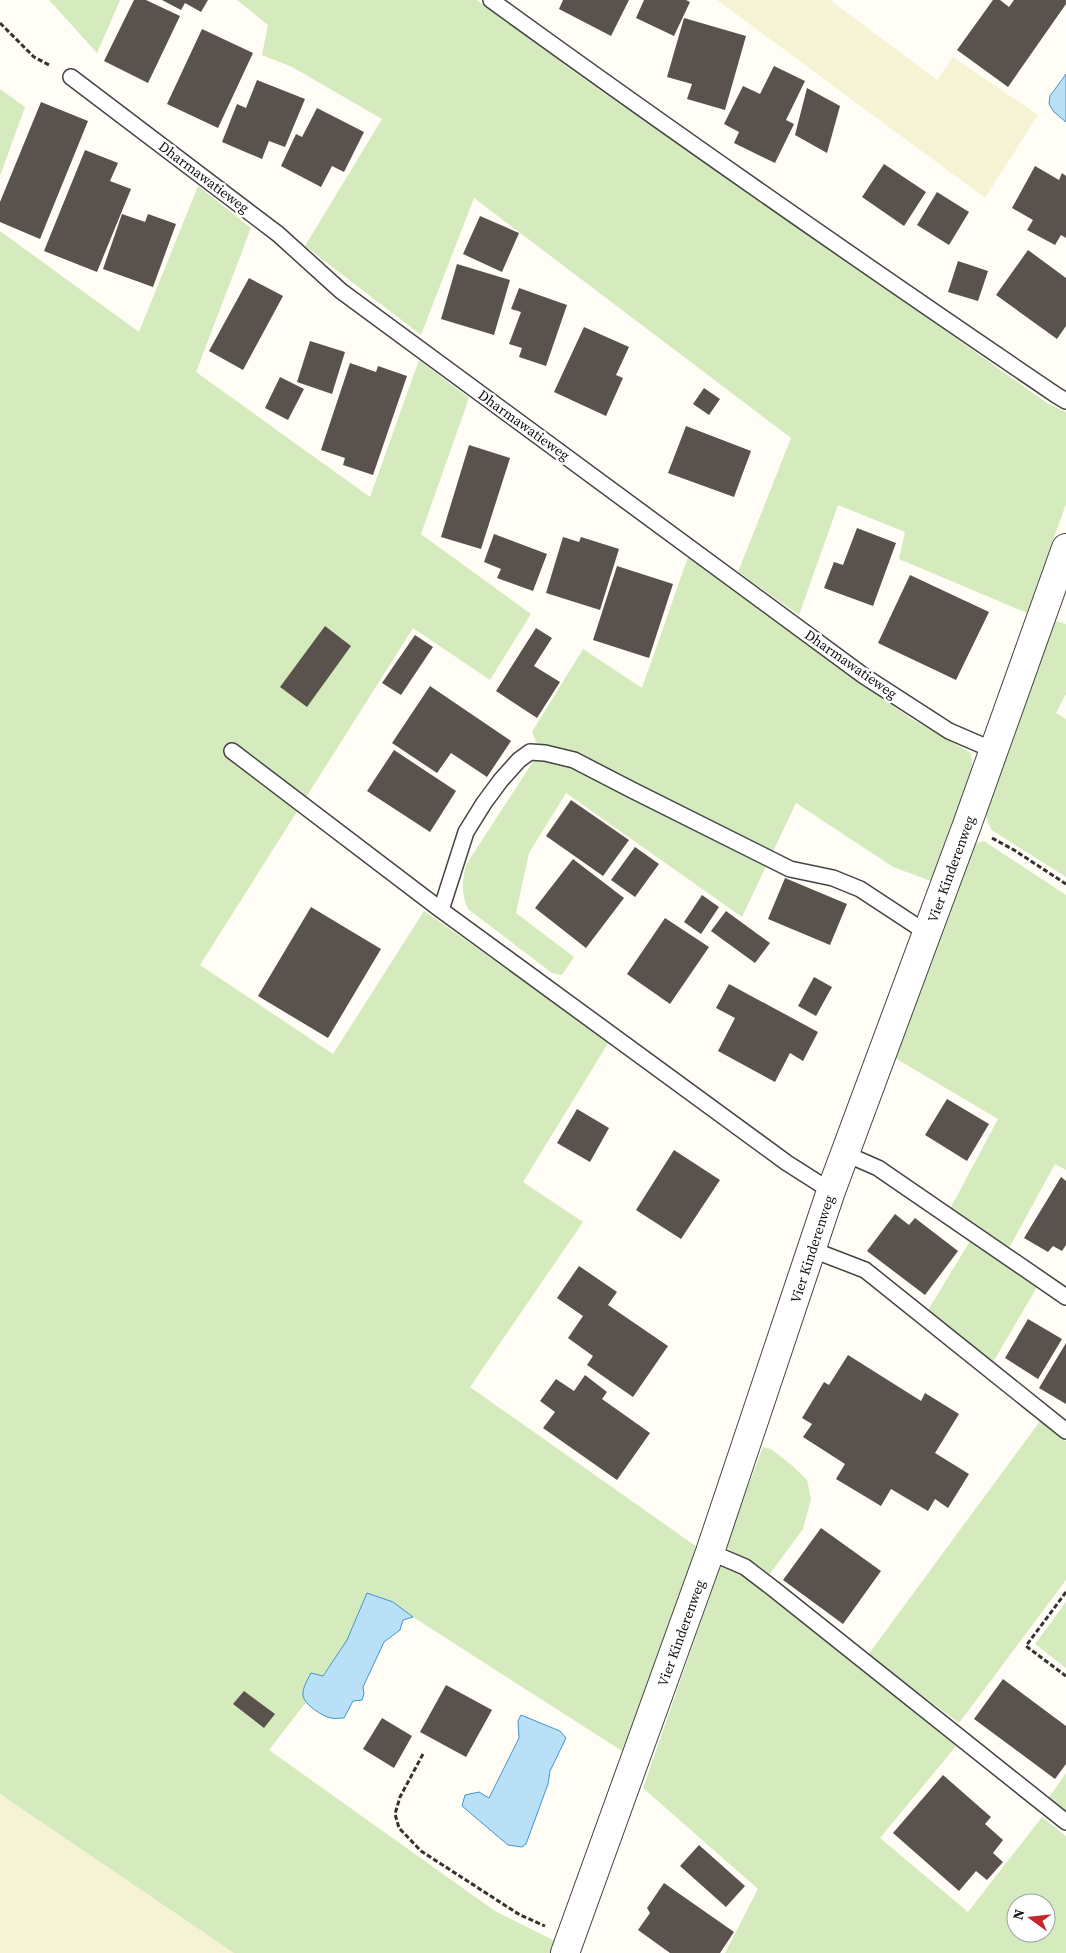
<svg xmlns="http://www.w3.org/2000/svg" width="1066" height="1953" font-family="'Source Serif 4',serif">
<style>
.farmland{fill:#f6f3d4}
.green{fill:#d5ebbd;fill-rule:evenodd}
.water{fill:#b9e0f7;stroke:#3f96cf}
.building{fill:#5a524d}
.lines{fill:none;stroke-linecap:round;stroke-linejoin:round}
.lane-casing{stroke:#444;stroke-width:18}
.street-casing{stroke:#444;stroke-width:30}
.path{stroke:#333;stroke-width:3;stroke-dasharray:5 2.5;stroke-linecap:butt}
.lane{stroke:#fff;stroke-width:15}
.street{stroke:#fff;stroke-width:28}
.labels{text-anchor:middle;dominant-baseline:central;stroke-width:5;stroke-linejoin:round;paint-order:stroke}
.street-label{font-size:14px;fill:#111;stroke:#fff}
</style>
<rect width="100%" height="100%" fill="#fffdf5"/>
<path class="farmland" d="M 717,0 L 830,0 L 937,80 L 953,57 L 1038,115 L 985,198 Z
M 0,1794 L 234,1953 L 0,1953 Z"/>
<path class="green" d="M 49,0 L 120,0 L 97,53 Z
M 237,0 L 477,0 L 581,77 L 919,312 L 1047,403 L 1066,412 L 1066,504 L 1027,613 L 899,559 L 905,532 L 838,505 L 799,615 L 738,572 L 791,438 L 474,198 L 421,335 L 305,246 L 382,119 L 292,67 L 262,55 L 268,25 Z
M 0,89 L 25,107 L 0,176 Z
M 198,186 L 251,228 L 196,372 L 370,497 L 419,360 L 469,398 L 421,534 L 531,614 L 490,680 L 413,628 L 200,965 L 333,1054 L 424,911 L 610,1040 L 523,1182 L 583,1222 L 470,1387 L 697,1547 L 622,1751 L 413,1617 L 393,1602 L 367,1593 L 347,1641 L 322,1676 L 311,1673 L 303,1695 L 306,1702 L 269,1750 L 495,1911 L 555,1941 L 550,1953 L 234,1953 L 0,1794 L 0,231 L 139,332 Z
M 688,557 L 910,718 L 971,753 L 972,764 L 971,774 L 931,881 L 893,867 L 796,803 L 742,917 L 566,793 L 529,853 L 516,913 L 574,957 L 562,975 L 552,973 L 468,909 C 461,893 462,882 466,865 L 536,757 L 538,746 L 532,732 L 583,649 L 642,688 Z
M 1056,621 L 1066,624 L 1066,694 L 1056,713 L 1066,719 L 1066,877 L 993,831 C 985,820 985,812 987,799 Z
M 984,841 L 1066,895 L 1066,1170 L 1055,1164 L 1009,1248 L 950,1209 L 998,1119 L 895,1058 L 972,844 Z
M 970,1241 L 1037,1287 L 992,1364 L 927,1312 Z
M 1040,1421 L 1066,1441 L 1066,1580 L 959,1723 L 868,1655 Z
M 763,1447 L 771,1449 L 794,1467 L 807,1480 L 811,1499 L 803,1529 L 769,1575 L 727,1548 L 729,1536 Z
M 720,1567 C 739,1568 753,1582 767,1593 L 956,1746 L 880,1838 L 968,1912 L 1042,1817 L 1066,1836 L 1066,1953 L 725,1953 L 758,1889 L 643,1788 ZM 1016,1903 L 1046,1903 L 1046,1933 L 1016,1933 Z
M 1066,1602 L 1066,1668 L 1035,1644 Z
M 1066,1773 L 1066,1815 L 1047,1800 Z"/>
<path class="water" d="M 1066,74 L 1066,122 L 1054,112 L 1049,104 L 1050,96 Z
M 367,1593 L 393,1602 L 413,1617 L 403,1620 L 400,1630 L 384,1642 L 363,1687 L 364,1694 L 362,1700 L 353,1701 L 344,1718 C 340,1718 335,1719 331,1718 C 322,1716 305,1705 303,1696 C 302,1688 308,1679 311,1673 L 323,1676 L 347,1640 Z
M 521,1715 L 560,1731 L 566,1738 L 550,1771 L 548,1784 L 526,1844 L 522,1847 L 508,1845 L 462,1806 L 465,1795 L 479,1792 L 489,1798 L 519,1738 L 518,1721 Z"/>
<path class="building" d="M 134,0 L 146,0 L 180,16 L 148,83 L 104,61 Z
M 162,0 L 208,0 L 201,12 L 185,3 L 181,10 Z
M 563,0 L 629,0 L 611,36 L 559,9 Z
M 644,0 L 686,0 L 690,2 L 674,36 L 636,18 Z
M 993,0 L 1000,0 L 1009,7 L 1014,0 L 1066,0 L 1066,4 L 1008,87 L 957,50 Z
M 684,18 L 746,36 L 725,110 L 687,99 L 692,84 L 667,77 Z
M 202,29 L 253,53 L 218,128 L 167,104 Z
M 774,66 L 805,81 L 786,120 L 794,124 L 775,163 L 734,143 L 739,132 L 724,124 L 743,86 L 760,94 Z
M 257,80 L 305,99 L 285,147 L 269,141 L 262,159 L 222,142 L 237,104 L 246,108 Z
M 807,88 L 840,106 L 827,153 L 795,135 Z
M 41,102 L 88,121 L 40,239 L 0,222 L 0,202 Z
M 317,108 L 364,132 L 344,172 L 332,166 L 321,187 L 281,166 L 296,134 L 302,137 Z
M 85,150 L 118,163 L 110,181 L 131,189 L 97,272 L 44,251 Z
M 884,164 L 926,192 L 904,226 L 862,197 Z
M 1035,166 L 1059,180 L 1062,173 L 1066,176 L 1066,238 L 1061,235 L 1055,245 L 1027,230 L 1033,220 L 1012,208 Z
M 937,192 L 969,212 L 949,245 L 917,225 Z
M 122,214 L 145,222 L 148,214 L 176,224 L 153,287 L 103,269 Z
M 480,216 L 519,233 L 502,272 L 463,254 Z
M 1028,250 L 1066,278 L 1066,326 L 1057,339 L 996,295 Z
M 958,261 L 988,271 L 978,301 L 948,292 Z
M 457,264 L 510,280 L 494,335 L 441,319 Z
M 249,278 L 283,296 L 243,370 L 209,351 Z
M 519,288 L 567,305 L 546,366 L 519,357 L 522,348 L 509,344 L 521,312 L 511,309 Z
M 584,327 L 629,347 L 616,375 L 623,378 L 606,416 L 554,392 Z
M 310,341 L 345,352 L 332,394 L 297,382 Z
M 350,363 L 376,372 L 378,366 L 407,376 L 373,475 L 343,465 L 345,458 L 321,450 Z
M 280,377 L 304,389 L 288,420 L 265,408 Z
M 704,388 L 720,399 L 709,415 L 693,404 Z
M 686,426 L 751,451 L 734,497 L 668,473 Z
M 469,445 L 510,458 L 481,549 L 441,537 Z
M 857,528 L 896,543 L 873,606 L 824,588 L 834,562 L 843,565 Z
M 494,534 L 547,554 L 533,591 L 497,578 L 501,569 L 484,562 Z
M 563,537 L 579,542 L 581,537 L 619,549 L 600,610 L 546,593 Z
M 617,566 L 673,584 L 649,658 L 593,640 Z
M 910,575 L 989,612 L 956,680 L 878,643 Z
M 325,626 L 351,646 L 307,707 L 280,687 Z
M 536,628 L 552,638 L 534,666 L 560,682 L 537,718 L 496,691 Z
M 415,635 L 433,647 L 401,695 L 382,683 Z
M 430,686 L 511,741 L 487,777 L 451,753 L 437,773 L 392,743 Z
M 394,750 L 456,791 L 430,832 L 367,791 Z
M 571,800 L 629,840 L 603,876 L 546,836 Z
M 635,847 L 659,864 L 635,897 L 611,880 Z
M 573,859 L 624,898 L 586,948 L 535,908 Z
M 785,878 L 847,904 L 830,945 L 768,919 Z
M 702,895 L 719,907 L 701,934 L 684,922 Z
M 311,907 L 381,949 L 328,1038 L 258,996 Z
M 726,911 L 770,943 L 755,963 L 711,931 Z
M 665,918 L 709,947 L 670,1004 L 627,974 Z
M 814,977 L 832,987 L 816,1016 L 798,1006 Z
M 729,984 L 818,1032 L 803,1061 L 790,1053 L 775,1082 L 718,1051 L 735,1018 L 716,1008 Z
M 947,1099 L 989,1124 L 967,1161 L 925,1135 Z
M 577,1109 L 609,1128 L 590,1162 L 557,1143 Z
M 674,1150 L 720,1180 L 681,1239 L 636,1210 Z
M 1061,1177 L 1066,1181 L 1066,1245 L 1062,1251 L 1053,1246 L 1048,1252 L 1024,1238 Z
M 895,1214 L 909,1225 L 915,1218 L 958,1251 L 925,1295 L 867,1251 Z
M 579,1266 L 617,1292 L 608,1305 L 668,1346 L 633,1397 L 587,1365 L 593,1356 L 568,1338 L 583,1316 L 557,1298 Z
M 1028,1319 L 1062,1339 L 1038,1379 L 1005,1358 Z
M 1066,1343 L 1066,1404 L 1039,1388 Z
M 848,1355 L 921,1401 L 925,1393 L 959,1414 L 935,1453 L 969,1474 L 948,1508 L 935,1499 L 928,1511 L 891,1489 L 881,1506 L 836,1479 L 845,1464 L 803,1437 L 812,1424 L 802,1418 L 824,1382 L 829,1385 Z
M 585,1375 L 607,1392 L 602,1399 L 650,1433 L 617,1480 L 543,1428 L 555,1412 L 540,1401 L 556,1379 L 574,1391 Z
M 821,1528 L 881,1571 L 843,1624 L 783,1580 Z
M 1003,1679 L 1066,1726 L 1066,1764 L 1055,1779 L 974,1719 Z
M 446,1685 L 492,1710 L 466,1757 L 420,1732 Z
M 244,1691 L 275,1714 L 264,1728 L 233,1704 Z
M 382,1718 L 412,1736 L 394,1768 L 363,1749 Z
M 943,1775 L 991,1817 L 985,1824 L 1003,1840 L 993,1853 L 1003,1862 L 987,1880 L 976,1871 L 959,1891 L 893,1833 Z
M 699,1845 L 745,1886 L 726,1907 L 680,1866 Z
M 664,1883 L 734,1932 L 720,1953 L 670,1953 L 638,1930 L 650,1913 L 647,1908 Z"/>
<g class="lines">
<defs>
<path id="lane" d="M 491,0 C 677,135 866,266 1056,395 L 1066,401
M 71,77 L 278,234 L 341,291 L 864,676 L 949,731 L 993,750
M 232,751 L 441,910
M 846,1154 L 878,1168 L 1066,1297
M 831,1191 L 787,1163 L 441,910 L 466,832 L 484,803 L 501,780 L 519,760 L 530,752 L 545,753 L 574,760 L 632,790 L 790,869 L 833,878 L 860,889 L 927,933
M 813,1250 L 865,1270 L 1066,1431
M 710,1552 L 745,1567 L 775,1590 L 1066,1822"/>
<path id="street" d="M 565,1953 L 710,1552 L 831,1191 L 967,825 L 1066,548"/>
</defs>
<use href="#lane" class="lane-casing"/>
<use href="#street" class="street-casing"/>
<path class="path" d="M 0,23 L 34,57 L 51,66
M 992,838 L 1014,850 L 1066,884
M 1066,1592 L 1026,1646 L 1066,1676
M 423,1754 L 400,1797 L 395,1814 L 399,1828 L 421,1851 L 520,1915 L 545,1926"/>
<use href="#lane" class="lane"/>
<use href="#street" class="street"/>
</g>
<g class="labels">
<g class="street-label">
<text transform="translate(204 177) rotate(37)">Dharmawatieweg</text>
<text transform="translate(524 425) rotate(36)">Dharmawatieweg</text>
<text transform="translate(851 664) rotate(35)">Dharmawatieweg</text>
<text transform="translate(951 869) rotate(-70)">Vier Kinderenweg</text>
<text transform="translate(812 1249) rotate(-72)">Vier Kinderenweg</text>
<text transform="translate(681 1633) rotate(-70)">Vier Kinderenweg</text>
</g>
</g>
<g transform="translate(1031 1918) rotate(285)"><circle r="24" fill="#ffffff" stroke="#a0a0a0"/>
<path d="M0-4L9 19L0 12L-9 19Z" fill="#c4262e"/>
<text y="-8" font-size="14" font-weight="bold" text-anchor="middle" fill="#111111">N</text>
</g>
</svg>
